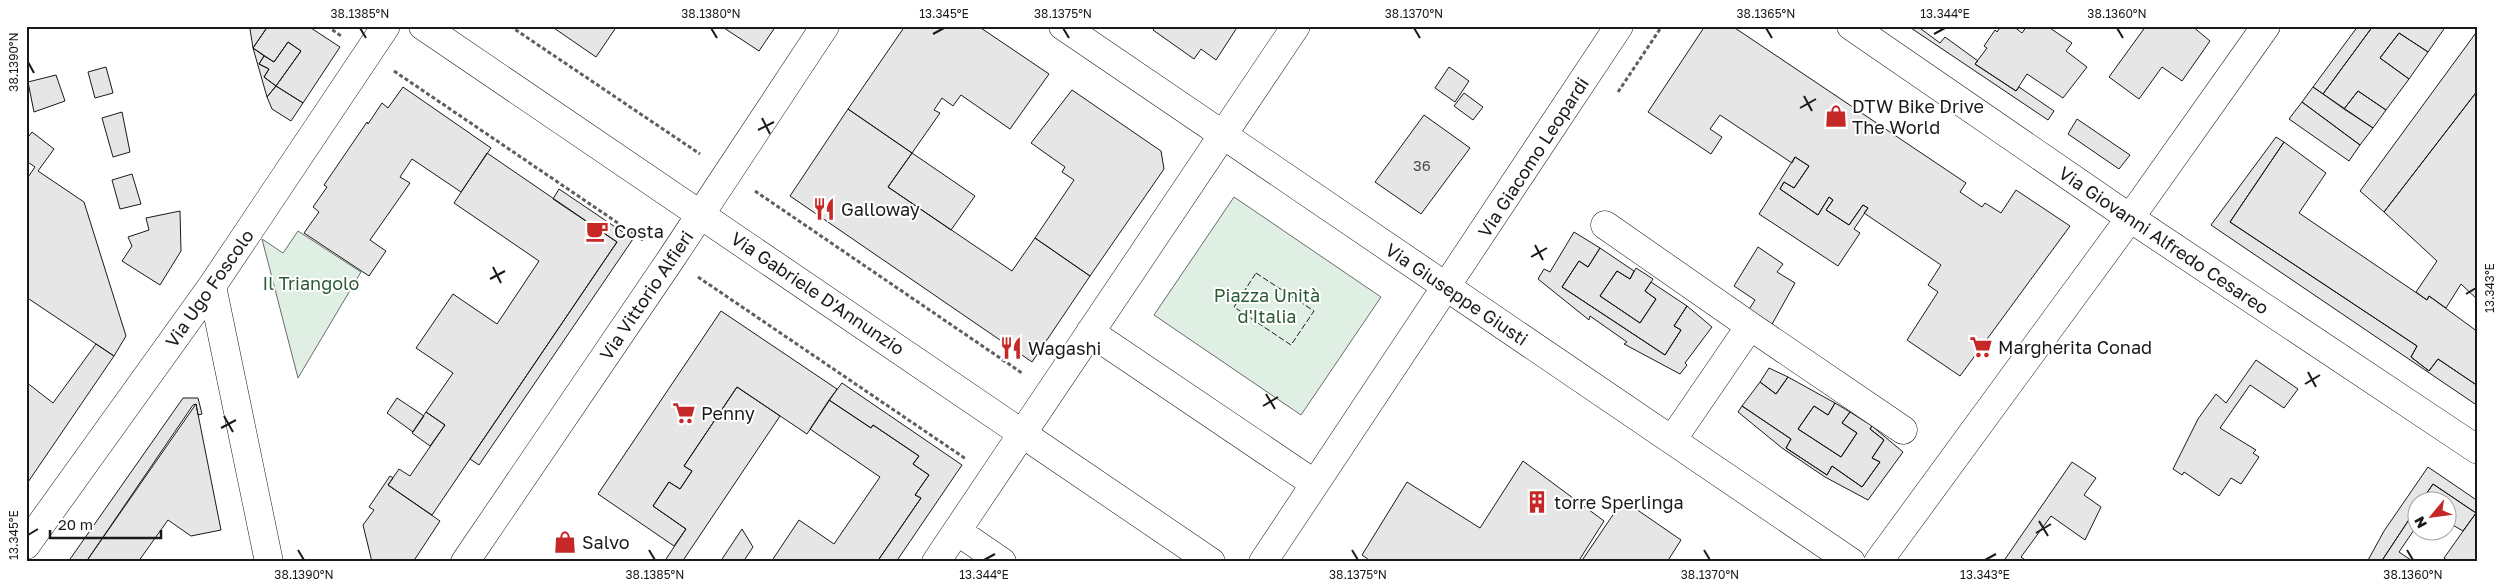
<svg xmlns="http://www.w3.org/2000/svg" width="2504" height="588" font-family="'Golos Text',sans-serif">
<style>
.green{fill:#e0efe3;stroke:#6a6a6a}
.building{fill:#e6e6e6;stroke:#1a1a1a}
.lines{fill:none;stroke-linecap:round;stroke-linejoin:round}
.minor-casing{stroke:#1a1a1a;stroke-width:29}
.path{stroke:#5f5f5f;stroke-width:3;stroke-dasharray:4 2.5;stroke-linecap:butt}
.minor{stroke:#fff;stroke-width:28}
.fence{stroke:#1a1a1a;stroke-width:1;stroke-dasharray:6 2.5;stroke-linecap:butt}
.ticks{fill:none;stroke:#1a1a1a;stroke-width:2}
.labels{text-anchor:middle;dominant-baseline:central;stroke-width:4;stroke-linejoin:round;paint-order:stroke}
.number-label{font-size:15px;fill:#4d4d4d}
.poi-label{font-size:18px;fill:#1a1a1a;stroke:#fff;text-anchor:start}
.street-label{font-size:18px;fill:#1a1a1a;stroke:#fff}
.park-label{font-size:18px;fill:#2b5a34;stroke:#fff}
.neatline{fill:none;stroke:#1a1a1a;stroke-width:2}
.ticks-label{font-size:12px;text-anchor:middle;fill:#1a1a1a}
</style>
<rect width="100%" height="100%" fill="#fff"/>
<path class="green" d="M 1234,197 L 1381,297 L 1301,415 L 1154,315 Z
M 298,231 L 361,272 L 298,378 L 262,239 L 283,253 Z"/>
<path class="building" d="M 251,26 L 268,26 L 253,48 L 250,29 Z
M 268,26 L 308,26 L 340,47 L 303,103 L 276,86 L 301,51 L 288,42 L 274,62 L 253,48 Z
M 551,26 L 617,26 L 596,57 Z
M 721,26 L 776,26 L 759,51 Z
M 905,26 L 978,26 L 1049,74 L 1010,129 L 961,95 L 953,106 L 942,98 L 934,110 L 940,113 L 912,153 L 848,109 Z
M 1156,26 L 1238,26 L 1216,60 L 1201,49 L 1194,59 L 1153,30 Z
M 1705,26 L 1732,26 L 1966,183 L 1960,192 L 1982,207 L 1985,203 L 2001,213 L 2016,190 L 2070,226 L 1960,376 L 1907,340 L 1938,292 L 1928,285 L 1941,265 L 1864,213 L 1868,208 L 1863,205 L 1849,225 L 1826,210 L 1833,200 L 1829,197 L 1818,215 L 1780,189 L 1784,182 L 1794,188 L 1809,166 L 1795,157 L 1792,163 L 1720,115 L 1710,129 L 1722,137 L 1711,154 L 1648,112 Z
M 1908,26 L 1917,26 L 1940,43 L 1945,37 L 1978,61 L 1975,64 L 2016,91 L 2019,87 L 2054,111 L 2048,120 Z
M 2001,26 L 2013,26 L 2022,33 L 2027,26 L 2047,26 L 2072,43 L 2066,51 L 2087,67 L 2063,98 L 2027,74 L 2016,91 L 1975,64 L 1987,48 L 1984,46 L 1995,30 L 1997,32 Z
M 2146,26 L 2192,26 L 2210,41 L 2182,81 L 2162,67 L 2139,99 L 2109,77 Z
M 2358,26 L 2373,26 L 2323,94 L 2313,87 Z
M 2373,26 L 2446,26 L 2428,52 L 2399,33 L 2380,58 L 2409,79 L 2386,110 L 2358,91 L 2344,109 L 2323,94 Z
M 2478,30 L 2478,90 L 2384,212 L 2360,191 Z
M 2399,33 L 2428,52 L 2409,79 L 2380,58 Z
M 288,42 L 301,51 L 276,86 L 264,77 L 269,69 L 259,64 L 264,56 L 274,62 Z
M 253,48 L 264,56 L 259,64 L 269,69 L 264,77 L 276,86 L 267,97 Z
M 106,67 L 113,93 L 95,98 L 88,72 Z
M 1449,67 L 1469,81 L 1455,102 L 1435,88 Z
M 56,75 L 65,101 L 34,112 L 28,82 Z
M 276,86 L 303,103 L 291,121 L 272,109 L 267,97 Z
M 403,87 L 491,148 L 461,192 L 412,159 L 400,177 L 410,183 L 370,240 L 386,251 L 369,276 L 304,233 L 319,212 L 313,207 L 327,187 L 324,185 L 367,122 L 368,124 L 382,103 L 388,108 Z
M 2313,87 L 2373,128 L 2360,145 L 2302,102 Z
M 1072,90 L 1161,151 L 1164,169 L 1090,276 L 1035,238 L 1074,180 L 1062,172 L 1065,167 L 1031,143 Z
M 2478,90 L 2478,300 L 2461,284 L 2446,308 L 2429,296 L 2427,300 L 2416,292 L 2437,261 L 2384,212 Z
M 2358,91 L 2386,110 L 2373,128 L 2344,109 Z
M 1464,93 L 1483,107 L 1473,120 L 1454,106 Z
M 2302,102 L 2360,145 L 2349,161 L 2289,119 Z
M 848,109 L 912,153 L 888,187 L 1012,271 L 1035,238 L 1090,276 L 1032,362 L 790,196 Z
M 122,112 L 130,152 L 113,157 L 102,118 Z
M 1424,115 L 1470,148 L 1421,214 L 1375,182 Z
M 2077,119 L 2130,155 L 2119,169 L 2068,134 Z
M 32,132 L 54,149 L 38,171 L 84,202 L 126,336 L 114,356 L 26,297 L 26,180 L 35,167 L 26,161 L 26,140 Z
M 2276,137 L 2284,142 L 2230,222 L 2417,346 L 2411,357 L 2429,371 L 2438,359 L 2478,386 L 2478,406 L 2211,225 Z
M 2284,142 L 2326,173 L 2299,213 L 2427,300 L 2429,296 L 2478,332 L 2478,386 L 2438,359 L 2429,371 L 2411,357 L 2417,346 L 2230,222 Z
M 487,153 L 617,242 L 432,515 L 388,485 L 399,469 L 410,476 L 445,425 L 426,412 L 453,373 L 416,348 L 453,294 L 497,324 L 539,261 L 454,203 Z
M 912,153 L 975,196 L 951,230 L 888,187 Z
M 1795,157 L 1809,166 L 1794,188 L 1784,182 L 1780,189 L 1818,215 L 1829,197 L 1833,200 L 1826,210 L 1849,225 L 1863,205 L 1868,208 L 1854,229 L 1860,233 L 1838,266 L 1759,214 Z
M 132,174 L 141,204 L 120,209 L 112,180 Z
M 559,189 L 633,239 L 479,465 L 470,459 L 617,242 L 553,199 Z
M 180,211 L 181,251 L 160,285 L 122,261 L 132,246 L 128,237 L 149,230 L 146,218 Z
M 1574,232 L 1600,248 L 1588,267 L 1579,261 L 1562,287 L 1665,355 L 1681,330 L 1674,326 L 1687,306 L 1712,327 L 1685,363 L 1687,365 L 1680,374 L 1624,344 L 1627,342 L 1590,316 L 1589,320 L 1538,279 L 1544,269 L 1550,272 Z
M 1758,247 L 1783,264 L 1777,272 L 1795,283 L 1771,326 L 1748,311 L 1755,300 L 1734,286 Z
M 1600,248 L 1634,271 L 1630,279 L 1617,271 L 1600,296 L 1640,323 L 1656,299 L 1645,291 L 1651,282 L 1687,306 L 1674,326 L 1681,330 L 1665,355 L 1562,287 L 1579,261 L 1588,267 Z
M 1636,268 L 1653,279 L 1645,291 L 1656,299 L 1640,323 L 1600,296 L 1617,271 L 1630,279 Z
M 721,311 L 837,389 L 807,434 L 737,387 L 684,466 L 692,471 L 680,489 L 669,482 L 653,506 L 686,529 L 674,546 L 598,494 Z
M 96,344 L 114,356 L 26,485 L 26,382 L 53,403 Z
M 2256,360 L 2298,389 L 2284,408 L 2250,385 L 2220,428 L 2256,450 L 2253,453 L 2259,457 L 2241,484 L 2231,478 L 2219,496 L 2184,472 L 2182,475 L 2173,469 L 2198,419 L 2216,394 L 2226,403 Z
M 1769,368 L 1788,377 L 1776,394 L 1760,382 Z
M 1788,377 L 1835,403 L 1828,415 L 1814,406 L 1798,429 L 1841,457 L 1857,433 L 1842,423 L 1850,412 L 1872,426 L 1870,429 L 1884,440 L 1872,458 L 1880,462 L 1862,487 L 1832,466 L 1827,475 L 1786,448 L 1791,439 L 1742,406 L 1760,382 L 1776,394 Z
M 842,383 L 962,465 L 896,562 L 877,562 L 921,498 L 915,495 L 929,475 L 913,464 L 919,456 L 873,425 L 871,428 L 829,400 Z
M 737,387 L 780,416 L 682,562 L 664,562 L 686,529 L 653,506 L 669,482 L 680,489 L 692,471 L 684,466 Z
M 183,398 L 198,398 L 202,414 L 198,415 L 196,404 L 193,405 L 86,562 L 68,562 Z
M 397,398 L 424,416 L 413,432 L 387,413 Z
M 829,400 L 871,428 L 873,425 L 919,456 L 913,464 L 929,475 L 915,495 L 921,498 L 877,562 L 771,562 L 799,520 L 834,544 L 880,477 L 810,429 Z
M 1835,403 L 1850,412 L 1842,423 L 1857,433 L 1841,457 L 1798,429 L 1814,406 L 1828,415 Z
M 196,404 L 221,530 L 191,536 L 168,520 L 138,562 L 86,562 Z
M 1742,406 L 1791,439 L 1786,448 L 1827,475 L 1832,466 L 1862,487 L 1880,462 L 1872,458 L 1884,440 L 1870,429 L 1872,426 L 1903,452 L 1868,500 L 1825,477 L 1782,448 L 1738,412 Z
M 426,412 L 445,425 L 430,446 L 412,433 Z
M 1523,461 L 1604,521 L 1578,562 L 1372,562 L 1362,555 L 1407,482 L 1480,528 Z
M 2072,462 L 2096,478 L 2084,495 L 2101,507 L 2085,540 L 2051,516 L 2021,557 L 2028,562 L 2003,562 Z
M 2428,467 L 2478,501 L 2478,562 L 2449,562 L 2444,558 L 2476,513 L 2433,484 L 2422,500 L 2416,500 L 2416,509 L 2381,562 L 2367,562 L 2384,531 Z
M 390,476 L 393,478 L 388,485 L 440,521 L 413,562 L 372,562 L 363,525 L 374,510 L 369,507 Z
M 2433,484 L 2476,513 L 2463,531 L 2446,521 L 2446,500 L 2422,500 Z
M 1623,500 L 1681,540 L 1667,562 L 1581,562 Z
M 2416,509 L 2416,527 L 2399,552 L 2414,562 L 2381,562 Z
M 742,529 L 753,547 L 743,562 L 720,562 Z"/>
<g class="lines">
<defs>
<path id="minor" d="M 423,26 L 1211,562
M 1063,26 L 1851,562
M 1851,26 L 2130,218 L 2478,450
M 1605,225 L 1750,326
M 212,286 L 269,562
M 1090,332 L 1315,484
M 1672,440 L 1750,326 L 1903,430
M 957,531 L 1002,562
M 26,545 L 212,286 L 386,26
M 465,562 L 671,259 L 825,26
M 936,562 L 1296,26
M 1263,562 L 1619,26
M 1878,562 L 2130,218 L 2266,26"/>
</defs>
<use href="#minor" class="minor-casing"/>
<path class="path" d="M 327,26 L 341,36
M 510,26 L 700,154
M 394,71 L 643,240
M 1618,92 L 1662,26
M 755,191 L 1022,373
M 698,277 L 966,459"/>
<use href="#minor" class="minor"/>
<path class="fence" d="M 1256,273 L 1314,311 L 1291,345 L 1234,307 Z"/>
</g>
<path class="ticks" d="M 360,28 L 366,38M 711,28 L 717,38M 1063,28 L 1069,38M 1414,28 L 1420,38M 1766,28 L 1772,38M 2117,28 L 2123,38M 933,34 L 944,28M 1934,34 L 1945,28M 28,62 L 34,73M 1804,96 L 1812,111M 1800,108 L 1816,99M 762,118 L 770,134M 758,130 L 774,122M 1535,245 L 1543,260M 1531,257 L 1547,248M 493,267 L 501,283M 490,279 L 505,271M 2466,294 L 2476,288M 2308,372 L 2316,387M 2305,384 L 2320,375M 1266,394 L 1275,409M 1263,406 L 1278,397M 224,416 L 233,432M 221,428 L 236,420M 2039,521 L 2048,536M 2036,533 L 2051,524M 28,535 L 38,529M 298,550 L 304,560M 649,550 L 655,560M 1352,550 L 1358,560M 1704,550 L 1710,560M 2407,550 L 2413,560M 984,560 L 995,554M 1985,560 L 1996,554"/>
<defs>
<symbol id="shop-bare" viewBox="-9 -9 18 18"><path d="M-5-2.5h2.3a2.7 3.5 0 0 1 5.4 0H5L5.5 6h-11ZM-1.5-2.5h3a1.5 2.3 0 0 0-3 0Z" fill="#c62828" stroke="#fff" stroke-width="2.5" paint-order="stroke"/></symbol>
<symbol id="restaurant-bare" viewBox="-9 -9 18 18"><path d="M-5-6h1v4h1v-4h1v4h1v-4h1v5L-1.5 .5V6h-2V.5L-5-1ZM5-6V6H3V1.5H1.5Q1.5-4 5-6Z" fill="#c62828" stroke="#fff" stroke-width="2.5" paint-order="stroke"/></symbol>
<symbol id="cafe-bare" viewBox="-9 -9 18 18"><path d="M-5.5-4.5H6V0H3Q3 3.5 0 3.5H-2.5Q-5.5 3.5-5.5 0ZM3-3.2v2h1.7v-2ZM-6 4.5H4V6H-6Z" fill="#c62828" stroke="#fff" stroke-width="2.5" paint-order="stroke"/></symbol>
<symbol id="supermarket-bare" viewBox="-9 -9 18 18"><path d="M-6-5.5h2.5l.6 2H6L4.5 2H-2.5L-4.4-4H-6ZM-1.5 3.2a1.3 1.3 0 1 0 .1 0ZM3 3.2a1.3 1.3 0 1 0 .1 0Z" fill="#c62828" stroke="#fff" stroke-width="2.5" paint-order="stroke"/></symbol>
<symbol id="building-bare" viewBox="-9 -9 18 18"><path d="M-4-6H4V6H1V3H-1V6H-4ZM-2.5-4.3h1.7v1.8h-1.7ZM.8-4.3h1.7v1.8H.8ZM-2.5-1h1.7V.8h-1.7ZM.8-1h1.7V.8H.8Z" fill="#c62828" stroke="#fff" stroke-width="2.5" paint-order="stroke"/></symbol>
</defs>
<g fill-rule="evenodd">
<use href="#shop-bare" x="1820" y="100" width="32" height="32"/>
<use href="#restaurant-bare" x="808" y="193" width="32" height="32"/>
<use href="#cafe-bare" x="581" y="215" width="32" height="32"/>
<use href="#supermarket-bare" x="1965" y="331" width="32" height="32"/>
<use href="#restaurant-bare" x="995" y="332" width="32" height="32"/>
<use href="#supermarket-bare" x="668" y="397" width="32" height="32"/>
<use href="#building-bare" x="1521" y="486" width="32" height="32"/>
<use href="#shop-bare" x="549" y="526" width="32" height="32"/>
</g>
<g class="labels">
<g class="number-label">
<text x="1422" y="165">36</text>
</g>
<g class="poi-label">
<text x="1852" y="106">DTW Bike Drive<tspan x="1852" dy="21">The World</tspan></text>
<text x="841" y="209">Galloway</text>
<text x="614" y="231">Costa</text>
<text x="1998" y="347">Margherita Conad</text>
<text x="1028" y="348">Wagashi</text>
<text x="701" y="413">Penny</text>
<text x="1554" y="502">torre Sperlinga</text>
<text x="582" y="542">Salvo</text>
</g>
<g class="street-label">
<text transform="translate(1533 157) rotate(-57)">Via Giacomo Leopardi</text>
<text transform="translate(2164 240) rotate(34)">Via Giovanni Alfredo Cesareo</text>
<text transform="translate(209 288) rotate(-55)">Via Ugo Foscolo</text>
<text transform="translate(818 293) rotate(34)">Via Gabriele D'Annunzio</text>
<text transform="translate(1457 294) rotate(34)">Via Giuseppe Giusti</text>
<text transform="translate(646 295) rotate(-56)">Via Vittorio Alfieri</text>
</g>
<g class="park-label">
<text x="311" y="283">Il Triangolo</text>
<text x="1267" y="295">Piazza Unità<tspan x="1267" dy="21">d'Italia</tspan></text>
</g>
</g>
<rect width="2504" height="588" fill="none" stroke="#ffffff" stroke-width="55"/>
<g transform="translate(2432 516) rotate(241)"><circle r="24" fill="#ffffff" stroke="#a3a3a3"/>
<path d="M0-4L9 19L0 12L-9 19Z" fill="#c62828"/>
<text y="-8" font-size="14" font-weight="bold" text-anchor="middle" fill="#1a1a1a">N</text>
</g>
<path d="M50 530v8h111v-8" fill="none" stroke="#1a1a1a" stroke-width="2.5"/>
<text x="58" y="530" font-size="15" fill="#1a1a1a" stroke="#ffffff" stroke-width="4" paint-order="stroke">20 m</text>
<rect x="28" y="28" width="2448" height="532" class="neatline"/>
<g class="ticks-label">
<text x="360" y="18">38.1385°N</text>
<text x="711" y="18">38.1380°N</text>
<text x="944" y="18">13.345°E</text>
<text x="1063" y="18">38.1375°N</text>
<text x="1414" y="18">38.1370°N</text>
<text x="1766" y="18">38.1365°N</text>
<text x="1945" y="18">13.344°E</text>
<text x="2117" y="18">38.1360°N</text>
<text transform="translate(14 62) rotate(-90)" y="4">38.1390°N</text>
<text transform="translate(2490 288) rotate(-90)" y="4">13.343°E</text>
<text transform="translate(14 535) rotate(-90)" y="4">13.345°E</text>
<text x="304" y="579">38.1390°N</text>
<text x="655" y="579">38.1385°N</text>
<text x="984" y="579">13.344°E</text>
<text x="1358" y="579">38.1375°N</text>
<text x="1710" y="579">38.1370°N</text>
<text x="1985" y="579">13.343°E</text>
<text x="2413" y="579">38.1360°N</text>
</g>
</svg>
